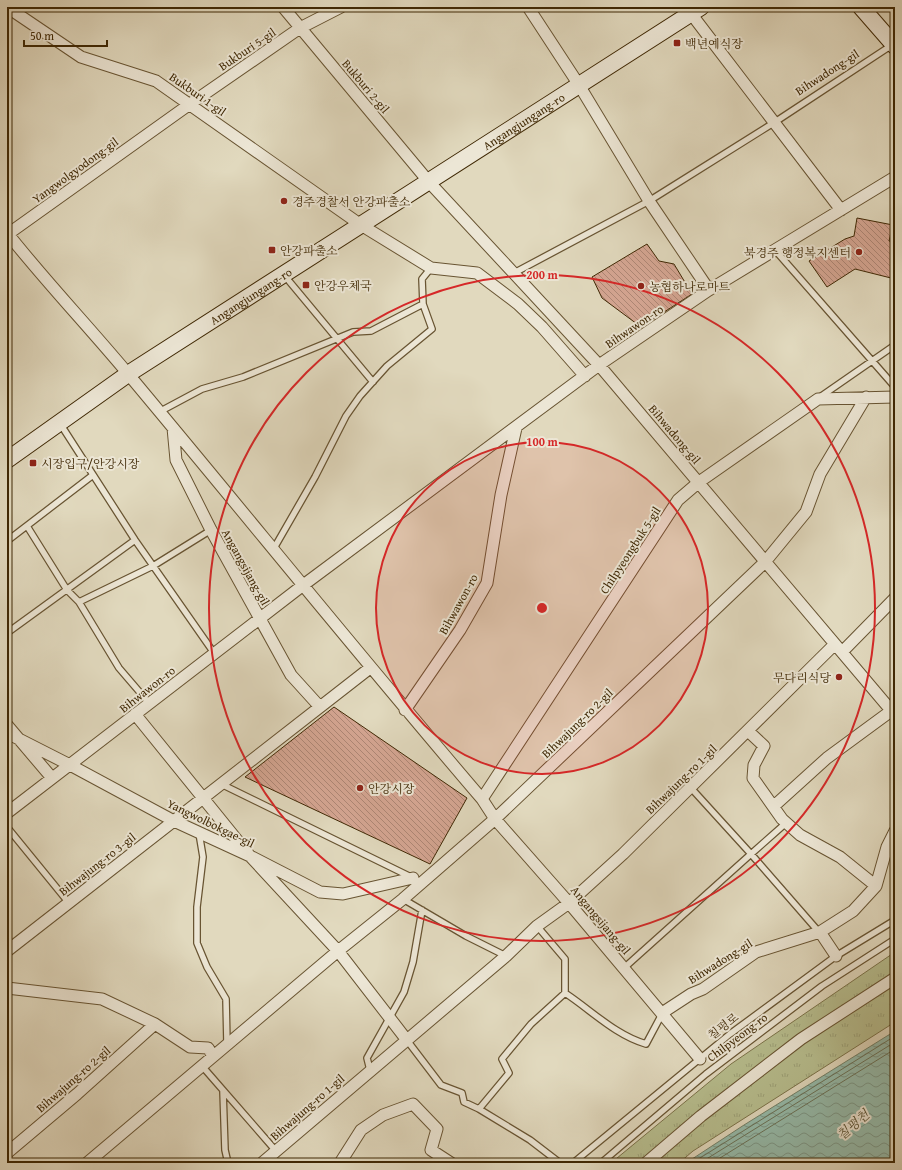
<svg xmlns="http://www.w3.org/2000/svg" width="902" height="1170" font-family="'Gentium Book Plus','Noto Serif KR',serif">
<style>
.grass{fill:url(#grass-tufts);stroke:#7b734a}
.water{fill:url(#water-waves);stroke:#738068}
.lines{fill:none;stroke-linecap:round;stroke-linejoin:round}
.shore{stroke:#6a7258;stroke-width:1}
.building{fill:url(#building-back-hatch);stroke:#3f2804}
.lane-casing{stroke:#685432;stroke-width:8}
.street-casing{stroke:#685432;stroke-width:13}
.secondary-casing{stroke:#3f2804;stroke-width:18}
.lane{stroke:#ece6d5;stroke-width:5.5}
.street{stroke:#ece6d5;stroke-width:11}
.secondary{stroke:#ece6d5;stroke-width:16}
.ring{fill:none;stroke:#d62828;stroke-width:2}
.poi-dot{fill:#8f2418;stroke:#ece6d5;stroke-width:1.5}
.labels{text-anchor:middle;dominant-baseline:central;stroke-width:4;stroke-linejoin:round;paint-order:stroke}
.poi-label{font-size:12px;fill:#3f2804;stroke:#ece6d5;text-anchor:start}
.street-label{font-size:12px;fill:#3f2804;stroke:#ece6d5}
.water-label{font-size:13px;font-style:italic;fill:#544d2e;stroke:#ece6d5}
.centre{fill:#d62828;stroke:#ece6d5;stroke-width:2}
.ring-label{font-size:12px;text-anchor:middle;font-weight:bold;fill:#d62828;stroke:#ece6d5;stroke-width:4;stroke-linejoin:round;paint-order:stroke}
</style>
<defs>
<pattern id="grass-tufts" width="24" height="20" patternUnits="userSpaceOnUse"><rect width="24" height="20" fill="#b7be8f"/><path d="M3 7l-1-3M5 7V3M7 7l1-3M15 17l-1-3M17 17v-4M19 17l1-3" fill="none" stroke="#9ea37a"/></pattern>
<pattern id="water-waves" width="16" height="10" patternUnits="userSpaceOnUse"><rect width="16" height="10" fill="#95bbab"/><path d="M0 5q4-4 8 0t8 0" fill="none" stroke="#7b9889"/></pattern>
<pattern id="building-back-hatch" width="6" height="6" patternUnits="userSpaceOnUse"><rect width="6" height="6" fill="#d5a693"/><path d="M-1 5l2 2M0 0l6 6M5-1l2 2" fill="none" stroke="#ae8776"/></pattern>
</defs>
<rect width="100%" height="100%" fill="#e1d9be"/>
<filter id="stains"><feTurbulence type="fractalNoise" baseFrequency=".005" numOctaves="4"/><feColorMatrix values="0 0 0 0 .2 0 0 0 0 .09 0 0 0 0 .02 0 0 0 .5 -.17"/></filter>
<radialGradient id="worn" r=".72"><stop offset=".6" stop-color="#630" stop-opacity="0"/><stop offset="1" stop-color="#630" stop-opacity=".3"/></radialGradient>
<path class="grass" d="M 895,952 L 895,1022 L 693,1151 L 679,1163 L 611,1163 L 731,1064 Z"/>
<path class="water" d="M 895,1031 L 895,1163 L 686,1163 L 744,1125 Z"/>
<g class="lines">
<path class="shore" d="M 692,1163 L 895,1036
M 700,1163 L 895,1042
M 712,1163 L 895,1049"/>
</g>
<path class="building" d="M 857,218 L 893,225 L 889,241 L 895,242 L 895,279 L 855,269 L 827,287 L 809,261 L 845,239 L 854,236 Z
M 647,244 L 659,261 L 674,264 L 692,294 L 641,327 L 602,298 L 592,277 Z
M 334,707 L 467,798 L 430,864 L 245,777 Z"/>
<g class="lines">
<defs>
<path id="lane" d="M 775,250 L 895,387
M 514,273 L 649,201 L 775,122 L 892,45
M 284,275 L 373,382
M 820,397 L 895,345
M 159,412 L 202,389 L 243,377 L 353,332 L 371,331 L 423,304
M 61,425 L 135,540 L 214,653
M 27,526 L 67,590 L 79,602 L 153,566 L 211,530
M 7,541 L 93,475
M 273,550 L 315,477 L 346,416 L 360,396 L 387,366 L 432,329 L 423,304 L 422,279 L 431,268
M 79,602 L 119,668 L 149,703
M 7,633 L 135,540
M 221,784 L 411,877
M 786,823 L 751,854 L 819,932
M 7,827 L 69,903
M 199,833 L 203,857 L 197,907 L 197,943 L 207,967 L 226,999 L 227,1044
M 403,899 L 466,936 L 506,956
M 537,926 L 565,959 L 565,993 L 531,1024 L 502,1059 L 509,1073 L 479,1109 L 530,1140 L 560,1163
M 624,968 L 751,854 L 691,788
M 565,993 C 591,1010 615,1035 646,1044 L 662,1014
M 406,1039 L 441,1085 L 462,1093 L 464,1102 L 479,1109
M 202,1066 L 276,1151
M 370,1070 L 367,1058 L 404,992 L 413,962 L 422,910
M 223,1091 L 225,1150 L 228,1163
M 573,1163 L 730,1034 L 836,956 L 895,920
M 601,1163 L 706,1074 L 822,986 L 895,939"/>
<path id="street" d="M 7,7 L 81,57 L 156,81 L 361,225 L 431,268 L 477,273 L 518,304 L 542,327 L 585,376
M 283,7 L 429,182 L 599,365 L 895,715
M 341,7 L 300,28 L 190,104 L 8,234 C 47,283 89,327 129,375 C 247,516 362,659 482,799 L 495,819 L 569,903 L 700,1059
M 528,7 L 579,85 L 649,201 L 709,290
M 686,7 L 841,210
M 173,428 L 176,460 L 211,530 L 291,675 L 320,707
M 842,652 L 895,598
M 405,710 L 460,630 L 487,583 L 501,495 L 516,428
M 135,714 L 250,856 L 338,951 L 406,1039
M 7,725 L 52,778
M 748,731 L 764,746 L 754,765 L 753,778 L 782,819 L 800,835 L 840,857 L 876,886 L 853,911 L 820,932
M 7,733 L 70,765 L 174,821 L 250,856 L 320,892 L 343,894 L 413,878
M 482,799 L 678,500 L 699,482 L 818,399 L 895,397
M 774,806 L 827,758 L 891,711
M 7,813 L 302,586 L 599,365 L 709,290 L 895,177
M 876,886 L 887,847 L 895,831
M 7,951 L 370,668
M 7,988 L 102,999 L 155,1024 L 190,1047 L 208,1048 L 213,1056
M 662,1013 L 691,994 L 703,989 L 756,952 L 820,932 L 836,956
M 7,1153 L 77,1094 L 155,1024
M 87,1163 L 338,951 L 403,899 L 495,819 L 765,562 L 806,512 L 820,474 L 866,397
M 262,1163 L 506,956 L 537,926 L 569,903 L 623,854 L 835,644
M 340,1163 L 361,1130 L 383,1115 L 413,1104 L 437,1129 L 431,1150 L 451,1163
M 646,1163 L 701,1116 L 801,1039 L 895,978"/>
<g id="secondary">
<path d="M 861,7 L 895,46"/>
<path id="s1" d="M 7,460 L 128,374 L 701,7"/>
</g>
</defs>
<use href="#lane" class="lane-casing"/>
<use href="#street" class="street-casing"/>
<use href="#secondary" class="secondary-casing"/>
<use href="#lane" class="lane"/>
<use href="#street" class="street"/>
<use href="#secondary" class="secondary"/>
</g>
<circle cx="542" cy="608" r="166" fill="#d62828" fill-opacity=".12"/>
<g class="ring">
<circle cx="542" cy="608" r="166"/>
<circle cx="542" cy="608" r="333"/>
</g>
<g class="poi-dot">
<rect x="673" y="39" width="8" height="8" rx="2"/>
<circle cx="284" cy="201" r="4"/>
<rect x="268" y="246" width="8" height="8" rx="2"/>
<circle cx="859" cy="252" r="4"/>
<rect x="302" y="281" width="8" height="8" rx="2"/>
<circle cx="641" cy="286" r="4"/>
<rect x="29" y="459" width="8" height="8" rx="2"/>
<circle cx="839" cy="677" r="4"/>
<circle cx="360" cy="788" r="4"/>
</g>
<g class="labels">
<g class="poi-label">
<text x="685" y="43">백년예식장</text>
<text x="292" y="201">경주경찰서 안강파출소</text>
<text x="280" y="250">안강파출소</text>
<text x="851" y="252" text-anchor="end">북경주 행정복지센터</text>
<text x="314" y="285">안강우체국</text>
<text x="649" y="286">농협하나로마트</text>
<text x="41" y="463">시장입구/안강시장</text>
<text x="831" y="677" text-anchor="end">무다리식당</text>
<text x="368" y="788">안강시장</text>
</g>
<g class="street-label">
<text transform="translate(247 49) rotate(-34)">Bukburi 5-gil</text>
<text transform="translate(827 72) rotate(-33)">Bihwadong-gil</text>
<text transform="translate(366 86) rotate(50)">Bukburi 2-gil</text>
<text transform="translate(198 94) rotate(35)">Bukburi 1-gil</text>
<text stroke="none"><textPath href="#s1" startOffset="618">Angangjungang-ro</textPath></text>
<text transform="translate(75 170) rotate(-36)">Yangwolgyodong-gil</text>
<text stroke="none"><textPath href="#s1" startOffset="294">Angangjungang-ro</textPath></text>
<text transform="translate(634 326) rotate(-34)">Bihwawon-ro</text>
<text transform="translate(675 434) rotate(50)">Bihwadong-gil</text>
<text transform="translate(630 550) rotate(-57)">Chilpyeongbuk 5-gil</text>
<text transform="translate(246 567) rotate(61)">Angangsijang-gil</text>
<text transform="translate(458 604) rotate(-61)">Bihwawon-ro</text>
<text transform="translate(147 689) rotate(-38)">Bihwawon-ro</text>
<text transform="translate(577 723) rotate(-44)">Bihwajung-ro 2-gil</text>
<text transform="translate(681 779) rotate(-44)">Bihwajung-ro 1-gil</text>
<text transform="translate(211 823) rotate(26)">Yangwolbokgae-gil</text>
<text transform="translate(97 864) rotate(-38)">Bihwajung-ro 3-gil</text>
<text transform="translate(601 920) rotate(50)">Angangsijang-gil</text>
<text transform="translate(720 961) rotate(-32)">Bihwadong-gil</text>
<text transform="translate(723 1026) rotate(-38)">칠평로</text>
<text transform="translate(737 1037) rotate(-37)">Chilpyeong-ro</text>
<text transform="translate(73 1079) rotate(-41)">Bihwajung-ro 2-gil</text>
<text transform="translate(307 1107) rotate(-41)">Bihwajung-ro 1-gil</text>
</g>
<g class="water-label">
<text transform="translate(853 1125) rotate(-41)">칠평천</text>
</g>
</g>
<circle cx="542" cy="608" r="6" class="centre"/>
<g class="ring-label">
<text x="542" y="279">200 m</text>
<text x="542" y="446">100 m</text>
</g>
<rect width="902" height="1170" fill="none" stroke="#e1d9be" stroke-width="24"/>
<rect x="8" y="8" width="886" height="1154" fill="none" stroke="#3f2804" stroke-width="2"/>
<rect x="12" y="12" width="878" height="1146" fill="none" stroke="#3f2804"/>
<path d="M24 40v6h83v-6" fill="none" stroke="#3f2804" stroke-width="2"/>
<text x="30" y="40" font-size="12" fill="#3f2804" stroke="#ece6d5" stroke-width="3" paint-order="stroke">50 m</text>
<rect width="100%" height="100%" filter="url(#stains)"/>
<rect width="100%" height="100%" fill="url(#worn)"/>
</svg>
